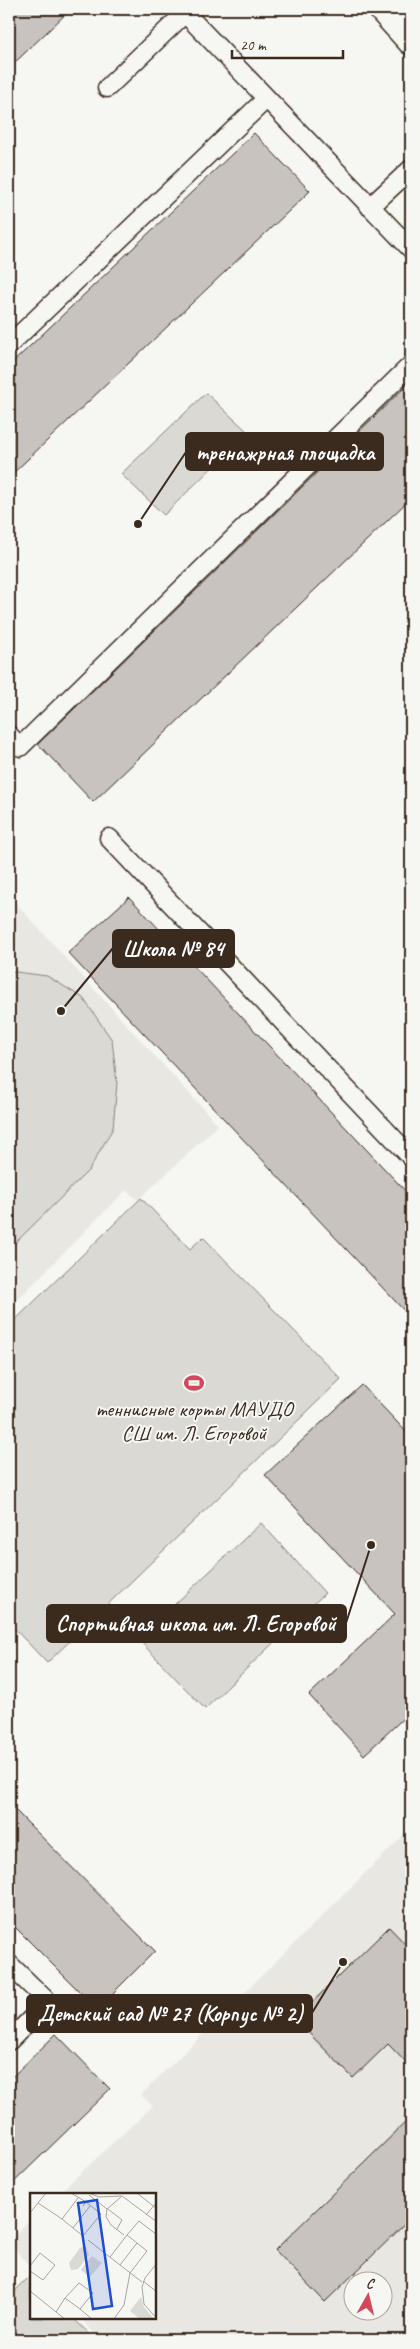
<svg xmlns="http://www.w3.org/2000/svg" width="420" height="2349" font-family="Caveat,sans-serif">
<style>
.built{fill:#e8e7e2;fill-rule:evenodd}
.green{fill:#dad9d3;stroke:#8a8278}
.building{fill:#c8c3be;stroke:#3b2a1e}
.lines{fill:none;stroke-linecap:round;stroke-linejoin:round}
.lane-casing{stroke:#3b2a1e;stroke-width:21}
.secondary-casing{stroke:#3b2a1e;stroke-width:31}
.lane{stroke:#f6f6f2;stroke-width:18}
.secondary{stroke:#f6f6f2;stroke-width:28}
.labels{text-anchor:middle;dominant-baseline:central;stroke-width:4;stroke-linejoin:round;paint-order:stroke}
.poi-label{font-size:21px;fill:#3b2a1e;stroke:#f6f6f2}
.inset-road{fill:none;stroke:#aba49d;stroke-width:1}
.view{fill:#1d4ed8;fill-opacity:0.15;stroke:#1d4ed8;stroke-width:2.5}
.inset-edge{fill:none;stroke:#3b2a1e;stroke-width:2.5}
.leader{fill:none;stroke:#3b2a1e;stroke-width:2}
.callout-dot{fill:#3b2a1e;stroke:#f6f6f2;stroke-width:2}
.callout{fill:#3b2a1e;stroke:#3b2a1e;stroke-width:2}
.callout-label{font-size:22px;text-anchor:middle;font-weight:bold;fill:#fff}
</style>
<rect width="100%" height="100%" fill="#f6f6f2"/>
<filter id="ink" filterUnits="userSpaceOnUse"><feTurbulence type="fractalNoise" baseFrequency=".02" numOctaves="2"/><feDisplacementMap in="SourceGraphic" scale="10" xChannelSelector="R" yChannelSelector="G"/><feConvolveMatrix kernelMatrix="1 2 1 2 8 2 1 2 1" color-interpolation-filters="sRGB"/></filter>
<g filter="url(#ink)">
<path class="built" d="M 9,896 L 218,1125 L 138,1200 L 126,1190 L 9,1308 Z
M 411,1828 L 411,2340 L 101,2340 L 80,2318 L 155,2318 L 155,2194 L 58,2194 L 153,2106 L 141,2095 ZM 352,2282 L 382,2282 L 382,2312 L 352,2312 Z
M 31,2219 L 31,2267 L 9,2243 L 9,2240 Z"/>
<path class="green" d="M 206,393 L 248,432 L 164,515 L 121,474 Z
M 9,971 L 47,976 L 83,998 L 112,1040 L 117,1083 L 113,1128 L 89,1170 L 9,1249 Z
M 141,1198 L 190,1249 L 203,1237 L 341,1379 L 47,1663 L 9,1623 L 9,1326 Z
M 261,1523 L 325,1593 L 205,1709 L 138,1639 Z
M 30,2276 L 31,2318 L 73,2318 L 96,2340 L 9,2340 L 9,2297 Z"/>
<path class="building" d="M 9,9 L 71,9 L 9,68 Z
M 254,133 L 310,191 L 9,477 L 9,366 Z
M 411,381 L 411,498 L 93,802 L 38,744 Z
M 129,897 L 411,1197 L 411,1318 L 68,953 Z
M 362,1385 L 411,1437 L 411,1711 L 364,1755 L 309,1695 L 395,1614 L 265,1475 Z
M 9,1804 L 155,1951 L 97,2009 L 9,1921 Z
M 389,1927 L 411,1950 L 411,2068 L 388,2044 L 353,2078 L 295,2019 Z
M 56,2034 L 110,2089 L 9,2187 L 9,2080 Z
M 411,2117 L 411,2218 L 325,2302 L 275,2250 Z"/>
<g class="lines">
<defs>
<path id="lane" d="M 185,13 L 411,249
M 107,88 L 185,13 L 180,9
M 370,207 L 411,169
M 9,345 L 266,99
M 9,735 L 20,747 L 411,365
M 109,838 L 411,1157
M 9,1964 L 48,2002 L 9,2041"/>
<path id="secondary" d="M 383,9 L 411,40"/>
</defs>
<use href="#lane" class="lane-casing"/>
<use href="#secondary" class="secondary-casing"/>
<use href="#lane" class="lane"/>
<use href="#secondary" class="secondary"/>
</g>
</g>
<defs>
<symbol id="stadium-bare" viewBox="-9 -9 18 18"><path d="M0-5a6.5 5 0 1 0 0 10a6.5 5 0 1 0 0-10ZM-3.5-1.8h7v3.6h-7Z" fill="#d1495b" stroke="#f6f6f2" stroke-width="2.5" paint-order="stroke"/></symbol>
</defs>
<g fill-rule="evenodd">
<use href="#stadium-bare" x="180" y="1369" width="28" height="28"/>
</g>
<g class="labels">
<g class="poi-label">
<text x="194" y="1409">теннисные корты МАУДО<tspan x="194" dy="24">СШ им. Л. Егоровой</tspan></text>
</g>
</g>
<g transform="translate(30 2193)">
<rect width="126" height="126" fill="#f6f6f2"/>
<path d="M 56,53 L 59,62 L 48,76 L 41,77 L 39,70 L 50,55 ZM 62,63 L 72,70 L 60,84 L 51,77 ZM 111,104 L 114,114 L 124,126 L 110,126 L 100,118 Z" fill="#dad9d3"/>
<path class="inset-road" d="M 41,0 L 56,9 L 53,13M 59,0 L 69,4 L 92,3 L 127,29M 107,0 L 127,16M 59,2 L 77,16 L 91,4M 8,10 L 32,26 L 48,5M 77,16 L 76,24 L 81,32 L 94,42M 78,16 L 92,27 L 87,36M 0,20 L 16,0M 116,22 L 127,9M 32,26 L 43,35 L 60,13M 43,35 L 53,43 L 71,21 L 56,9M 58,47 L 90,72M 107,50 L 90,72 L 112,89M 80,64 L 97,42M 127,70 L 115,85 L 112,94 L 114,111 L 127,126M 0,73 L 10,60 L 25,72 L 13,87 L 0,78M 113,88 L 127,99M 0,98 L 36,127M 50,116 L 63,127M 26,119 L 35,105 L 50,116 L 63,100 L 49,90 L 35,105M 83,127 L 94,112 L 100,80 L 117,58 L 97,42 L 109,28 L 127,42"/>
<path class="view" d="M 67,7 L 82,113 L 63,116 L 48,10 Z"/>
<rect width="126" height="126" class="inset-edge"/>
</g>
<path class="leader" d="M138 524L186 452M61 1011L113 948M371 1545L346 1623M343 1962L312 2013"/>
<g class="callout-dot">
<circle cx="138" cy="524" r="5"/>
<circle cx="61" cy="1011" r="5"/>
<circle cx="371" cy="1545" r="5"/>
<circle cx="343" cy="1962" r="5"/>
</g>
<g class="callout">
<rect x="186" y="433" width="197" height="37" rx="5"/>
<rect x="113" y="930" width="121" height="37" rx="5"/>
<rect x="47" y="1605" width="299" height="37" rx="5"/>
<rect x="27" y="1995" width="285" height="37" rx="5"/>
</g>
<g class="callout-label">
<text x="285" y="460">тренажрная площадка</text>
<text x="173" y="956">Школа № 84</text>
<text x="196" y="1631">Спортивная школа им. Л. Егоровой</text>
<text x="170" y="2021">Детский сад № 27 (Корпус № 2)</text>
</g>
<rect width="420" height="2349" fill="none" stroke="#f6f6f2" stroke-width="30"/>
<rect x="15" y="15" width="390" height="2319" fill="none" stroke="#3b2a1e" stroke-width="2" filter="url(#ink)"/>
<g transform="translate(368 2296) rotate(8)"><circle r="24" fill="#f6f6f2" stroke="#aba49d"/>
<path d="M0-4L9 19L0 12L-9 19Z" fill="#d1495b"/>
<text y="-8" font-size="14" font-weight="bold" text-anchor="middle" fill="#3b2a1e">С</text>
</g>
<path d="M232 50v8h111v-8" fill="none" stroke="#3b2a1e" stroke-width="2.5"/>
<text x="240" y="50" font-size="15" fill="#3b2a1e" stroke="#f6f6f2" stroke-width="4" paint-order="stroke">20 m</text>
</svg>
